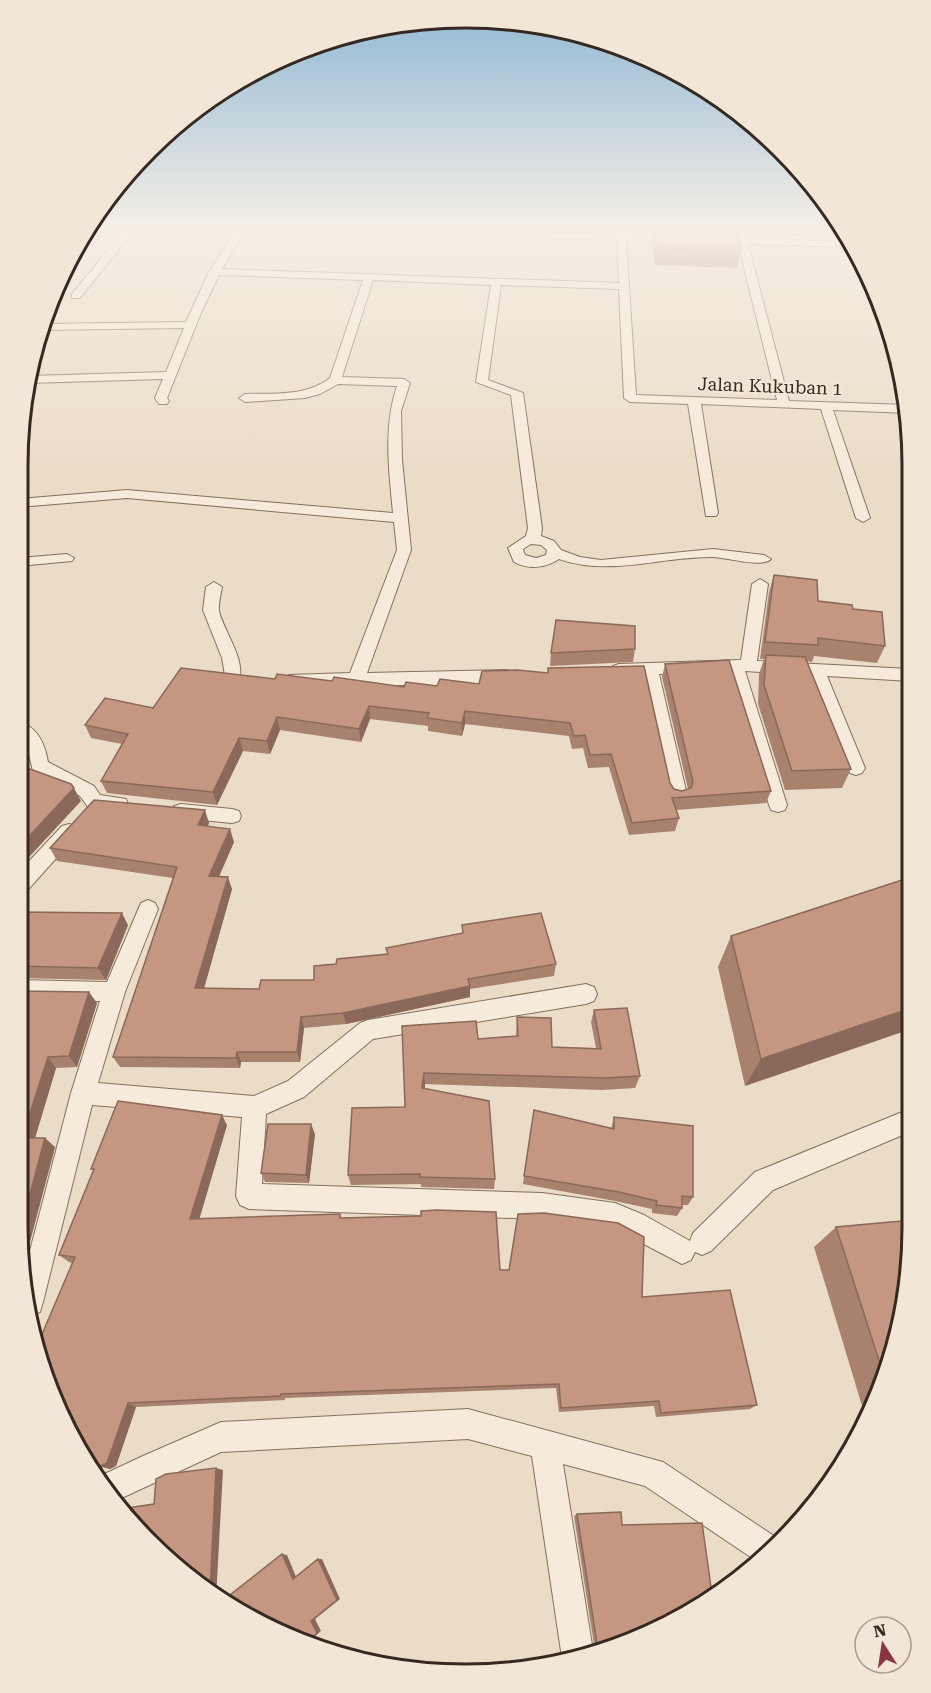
<svg xmlns="http://www.w3.org/2000/svg" width="931" height="1693" font-family="'Roboto Serif',serif">
<style>
.lines{fill:none;stroke-linecap:round;stroke-linejoin:round}
.street-casing{stroke:#846f5e;stroke-width:2}
.street{fill:#f6ebda;fill-rule:evenodd}
.wall{fill:#a9816f}
.shaded-wall{fill:#8a695a}
.building{fill:#c59681;stroke:#8a695a;stroke-width:1.5}
.labels{text-anchor:middle;dominant-baseline:central;stroke-width:4.5;stroke-linejoin:round;paint-order:stroke}
.far-street-label{font-size:18px;fill:#362921;stroke:#f2e7d6}
.rim{fill:none;stroke:#362921;stroke-width:3}
</style>
<rect width="100%" height="100%" fill="#eadcc7"/>
<g class="lines">
<defs>
<path id="street" d="M 123,232 L 133,232 L 80,298 L 72,298 L 72,294 Z
M 235,232 L 245,232 L 222,269 L 619,283 L 617,240 L 434,235 L 429,232 L 616,234 L 616,232 L 626,232 L 626,235 L 681,237 L 683,239 L 678,242 L 626,240 L 636,395 L 777,400 L 738,244 L 713,243 L 708,240 L 713,237 L 850,242 L 853,247 L 748,244 L 789,401 L 909,405 L 909,413 L 833,410 L 870,518 L 863,522 L 856,518 L 821,409 L 701,404 L 718,513 L 716,516 L 706,516 L 688,404 L 630,402 L 624,398 L 619,289 L 501,285 L 488,380 L 523,393 L 542,528 L 541,536 L 554,541 L 561,550 L 580,557 L 601,560 L 713,549 L 764,555 L 771,559 C 763,568 727,558 714,557 C 661,556 611,577 559,559 C 546,568 528,570 514,562 L 508,548 L 526,536 L 528,528 L 511,395 L 476,382 L 491,285 L 373,280 L 342,377 L 404,379 L 410,383 L 401,411 L 402,460 L 411,550 L 367,673 L 506,670 L 512,672 L 514,676 L 512,680 L 506,682 L 437,685 L 295,685 L 289,683 L 287,679 L 289,675 L 350,673 L 397,550 L 394,522 L 127,498 L 19,507 L 19,499 L 127,490 L 393,513 C 389,470 383,428 397,386 L 338,384 L 320,394 L 305,398 L 245,402 L 239,398 L 245,394 C 274,393 305,397 330,378 L 363,280 L 219,275 L 201,313 L 167,398 L 169,401 L 167,404 L 159,404 L 155,398 L 163,379 L 28,383 L 29,376 L 166,372 L 184,328 L 41,330 L 44,324 L 186,322 L 209,272 ZM 531,544 L 541,545 L 547,550 L 546,555 L 536,558 L 525,555 L 523,549 Z
M 67,554 L 74,558 L 72,561 L 19,566 L 19,558 Z
M 760,579 L 768,584 L 757,661 L 910,669 L 910,681 L 827,676 L 865,768 L 862,773 L 856,775 L 850,773 L 847,768 L 809,675 L 745,671 L 787,805 L 785,810 L 778,812 L 771,810 L 769,805 L 728,671 L 659,674 L 687,795 L 685,800 L 678,802 L 671,800 L 643,675 L 613,674 L 611,670 L 613,666 L 619,664 L 741,660 L 752,584 Z
M 214,582 L 222,587 C 221,594 218,604 219,611 C 223,630 248,663 238,681 L 226,681 L 222,658 L 203,610 L 206,587 Z
M 19,722 C 38,727 45,744 48,762 L 94,786 L 100,795 L 126,799 L 128,804 L 126,809 L 119,811 L 88,807 L 80,796 L 33,771 L 27,746 L 19,738 Z
M 181,804 L 232,809 L 239,811 L 241,816 L 239,821 L 232,823 L 181,818 L 174,816 L 172,811 L 174,806 Z
M 69,824 L 76,826 L 79,831 L 76,836 L 25,893 L 18,895 L 18,873 L 62,826 Z
M 148,900 L 155,903 L 158,909 L 125,992 L 98,1083 L 254,1096 L 288,1081 L 360,1023 L 368,1020 L 586,984 L 594,987 L 597,994 L 594,1001 L 586,1004 L 373,1039 L 304,1097 L 266,1114 L 262,1184 L 542,1193 L 615,1203 L 644,1215 L 690,1241 L 693,1233 L 755,1172 L 912,1108 L 912,1131 L 773,1190 L 711,1251 L 702,1255 L 695,1252 L 691,1260 L 682,1264 L 615,1229 L 542,1219 L 249,1209 L 240,1205 L 236,1196 L 242,1117 L 92,1105 L 43,1302 L 40,1312 L 32,1315 L 25,1270 L 71,1093 L 100,1001 L 18,1000 L 18,980 L 107,982 L 141,903 Z
M 468,1409 L 663,1462 L 780,1540 L 761,1564 L 645,1486 L 563,1464 L 593,1651 L 562,1658 L 532,1456 L 468,1439 L 221,1452 L 113,1502 L 98,1477 L 143,1456 L 221,1422 Z"/>
</defs>
<use href="#street" class="street-casing"/>
<use href="#street" class="street"/>
</g>
<path class="wall" d="M 85,232 L 107,232 L 92,247 L 76,246 L 78,241 Z
M 649,232 L 845,232 L 848,237 L 781,235 L 736,234 L 741,251 L 737,268 L 655,265 L 651,244 L 653,234 L 649,233 Z
M 774,575 L 818,601 L 853,609 L 885,646 L 877,663 L 814,656 L 812,662 L 807,661 L 851,769 L 842,788 L 785,790 L 758,704 L 759,674 L 764,659 L 760,659 L 769,592 Z
M 910,631 L 910,644 L 907,638 Z
M 635,649 L 633,662 L 550,666 L 551,653 Z
M 665,664 L 771,791 L 766,803 L 676,810 L 679,818 L 675,831 L 629,835 L 609,767 L 588,768 L 583,748 L 572,749 L 569,736 L 465,724 L 462,736 L 428,731 L 428,726 L 370,719 L 361,742 L 280,730 L 270,754 L 243,751 L 217,805 L 107,793 L 101,781 L 122,744 L 91,738 L 85,725 L 275,679 L 332,681 L 404,687 L 437,686 L 479,684 L 517,670 L 670,783 L 674,789 L 682,791 L 688,789 L 662,677 Z
M 209,823 L 208,826 L 234,842 L 219,876 L 232,889 L 204,988 L 259,989 L 314,980 L 336,964 L 387,954 L 462,934 L 462,925 L 556,964 L 554,976 L 470,989 L 470,997 L 346,1024 L 304,1028 L 300,1062 L 241,1062 L 240,1068 L 120,1067 L 113,1057 L 173,878 L 57,861 L 50,848 Z
M 911,877 L 745,1086 L 718,967 L 731,936 Z
M 18,912 L 128,925 L 106,980 L 18,978 Z
M 18,991 L 97,1003 L 77,1067 L 56,1068 L 35,1138 L 55,1147 L 24,1264 Z
M 594,1010 L 640,1076 L 635,1088 L 602,1090 L 425,1084 L 425,1089 L 495,1179 L 494,1189 L 421,1187 L 421,1184 L 351,1185 L 348,1175 L 405,1107 L 402,1026 L 478,1039 L 516,1036 L 517,1017 L 552,1047 L 596,1048 L 591,1022 Z
M 534,1110 L 611,1129 L 614,1117 L 693,1197 L 688,1205 L 682,1205 L 682,1208 L 677,1216 L 652,1213 L 652,1209 L 615,1201 L 523,1184 Z
M 227,1125 L 199,1219 L 340,1214 L 341,1218 L 500,1270 L 642,1297 L 757,1405 L 750,1409 L 656,1417 L 654,1406 L 559,1412 L 556,1388 L 285,1398 L 285,1400 L 136,1407 L 116,1466 L 110,1469 L 92,1465 L 42,1371 L 72,1263 L 69,1262 L 59,1255 L 94,1171 L 91,1169 Z
M 315,1134 L 309,1183 L 265,1182 L 261,1173 Z
M 836,1227 L 898,1344 L 866,1419 L 814,1247 Z
M 577,1514 L 622,1525 L 636,1641 L 595,1651 L 574,1516 Z"/>
<path class="shaded-wall" d="M 88,232 L 107,232 L 92,247 Z
M 369,706 L 370,719 L 361,742 L 359,729 Z
M 465,711 L 465,724 L 462,736 L 462,723 Z
M 277,717 L 280,730 L 270,754 L 267,741 Z
M 239,738 L 243,751 L 217,805 L 213,792 Z
M 19,757 L 25,769 L 19,776 Z
M 74,788 L 81,801 L 18,869 L 18,848 Z
M 205,810 L 209,823 L 202,837 L 198,825 Z
M 230,829 L 234,842 L 214,888 L 209,876 Z
M 228,877 L 232,889 L 201,999 L 195,988 Z
M 122,913 L 128,925 L 106,980 L 98,968 Z
M 470,986 L 470,997 L 346,1024 L 343,1013 Z
M 89,992 L 97,1003 L 77,1067 L 69,1056 Z
M 911,1008 L 911,1029 L 745,1086 L 761,1059 Z
M 301,1017 L 304,1028 L 300,1062 L 297,1052 Z
M 237,1052 L 241,1062 L 240,1068 L 236,1058 Z
M 48,1057 L 56,1068 L 32,1148 L 22,1138 Z
M 424,1073 L 425,1084 L 423,1100 L 422,1088 Z
M 222,1115 L 227,1125 L 197,1227 L 190,1219 Z
M 311,1124 L 315,1134 L 309,1183 L 306,1175 Z
M 45,1138 L 55,1147 L 24,1264 L 19,1235 Z
M 128,1403 L 136,1407 L 116,1466 L 110,1469 L 100,1466 Z
M 216,1468 L 223,1470 L 216,1599 L 210,1593 Z
M 282,1554 L 287,1555 L 297,1579 L 293,1579 Z
M 318,1559 L 322,1559 L 340,1599 L 315,1619 L 321,1631 L 309,1641 L 308,1641 Z"/>
<path class="building" d="M 654,232 L 736,232 L 741,251 L 657,248 Z
M 774,575 L 817,580 L 818,601 L 852,605 L 853,609 L 882,612 L 885,646 L 818,638 L 818,645 L 765,642 Z
M 556,620 L 635,626 L 635,649 L 551,653 Z
M 766,655 L 805,657 L 851,769 L 792,771 L 764,685 Z
M 729,660 L 771,791 L 672,798 L 679,818 L 632,823 L 611,754 L 590,755 L 585,735 L 574,736 L 570,723 L 465,711 L 462,723 L 427,718 L 429,713 L 369,706 L 359,729 L 277,717 L 267,741 L 239,738 L 213,792 L 101,781 L 128,734 L 85,725 L 105,698 L 153,708 L 181,668 L 275,679 L 277,674 L 332,681 L 334,677 L 404,687 L 406,682 L 437,686 L 440,679 L 479,684 L 482,671 L 517,670 L 548,673 L 548,668 L 644,666 L 670,783 L 674,789 L 682,791 L 691,788 L 693,782 L 665,664 Z
M 19,765 L 71,784 L 74,788 L 18,848 Z
M 94,800 L 205,810 L 198,825 L 230,829 L 209,876 L 228,877 L 195,988 L 259,989 L 261,980 L 314,980 L 314,966 L 336,964 L 337,959 L 388,954 L 386,948 L 463,933 L 462,925 L 541,913 L 556,964 L 468,979 L 470,986 L 343,1013 L 301,1017 L 297,1052 L 237,1052 L 236,1058 L 113,1057 L 177,867 L 50,848 Z
M 911,877 L 911,1008 L 761,1059 L 731,936 Z
M 18,912 L 122,913 L 98,968 L 18,966 Z
M 18,991 L 89,992 L 69,1056 L 48,1057 L 22,1138 L 45,1138 L 19,1235 L 18,1227 Z
M 627,1008 L 640,1076 L 605,1078 L 424,1073 L 422,1088 L 489,1101 L 495,1179 L 420,1177 L 420,1174 L 348,1175 L 352,1108 L 405,1107 L 402,1026 L 476,1021 L 478,1039 L 518,1036 L 517,1017 L 551,1018 L 552,1047 L 601,1049 L 594,1010 Z
M 118,1101 L 222,1115 L 190,1219 L 340,1214 L 340,1218 L 421,1216 L 421,1211 L 437,1210 L 496,1212 L 500,1270 L 509,1270 L 518,1214 L 544,1213 L 618,1223 L 644,1237 L 642,1297 L 730,1290 L 757,1405 L 661,1413 L 659,1401 L 561,1408 L 559,1384 L 281,1394 L 280,1396 L 128,1403 L 107,1463 L 100,1466 L 91,1464 L 42,1371 L 37,1346 L 75,1257 L 59,1255 L 94,1169 L 91,1169 Z
M 534,1110 L 614,1129 L 614,1117 L 693,1126 L 693,1197 L 682,1196 L 682,1208 L 656,1205 L 657,1201 L 619,1192 L 524,1176 Z
M 268,1124 L 311,1124 L 306,1175 L 261,1173 Z
M 912,1220 L 912,1256 L 898,1344 L 884,1376 L 836,1227 Z
M 216,1468 L 210,1593 L 120,1509 L 154,1504 L 156,1479 L 166,1474 Z
M 621,1512 L 622,1525 L 702,1523 L 712,1594 L 636,1641 L 598,1650 L 577,1514 Z
M 282,1554 L 293,1579 L 318,1559 L 337,1600 L 311,1621 L 317,1633 L 308,1641 L 221,1602 Z"/>
<linearGradient id="sky" x2="0" y2="1"><stop stop-color="#8eb8d4"/><stop offset="0.49" stop-color="#f6efe6"/><stop offset="1" stop-color="#f6efe6" stop-opacity="0"/></linearGradient>
<rect width="931" height="469" fill="url(#sky)"/>
<g class="labels">
<g class="far-street-label">
<text transform="translate(770 386) rotate(2)">Jalan Kukuban 1</text>
</g>
</g>
<path d="M0 0H931V1693H0ZM465 28H465A437 437 0 0 1 902 465V1227A437 437 0 0 1 465 1664H465A437 437 0 0 1 28 1227V465A437 437 0 0 1 465 28Z" fill="#f2e7d6" fill-rule="evenodd"/>
<path class="rim" d="M465 28H465A437 437 0 0 1 902 465V1227A437 437 0 0 1 465 1664H465A437 437 0 0 1 28 1227V465A437 437 0 0 1 465 28Z"/>
<g transform="translate(883 1645) rotate(348)"><circle r="28" fill="#f2e7d6" stroke="#a79b8e" stroke-width="1.5"/>
<path d="M0-4.5L10 22L0 15L-10 22Z" fill="#8e343e"/>
<text y="-9" font-size="16" font-weight="bold" text-anchor="middle" fill="#362921">N</text>
</g>
</svg>
